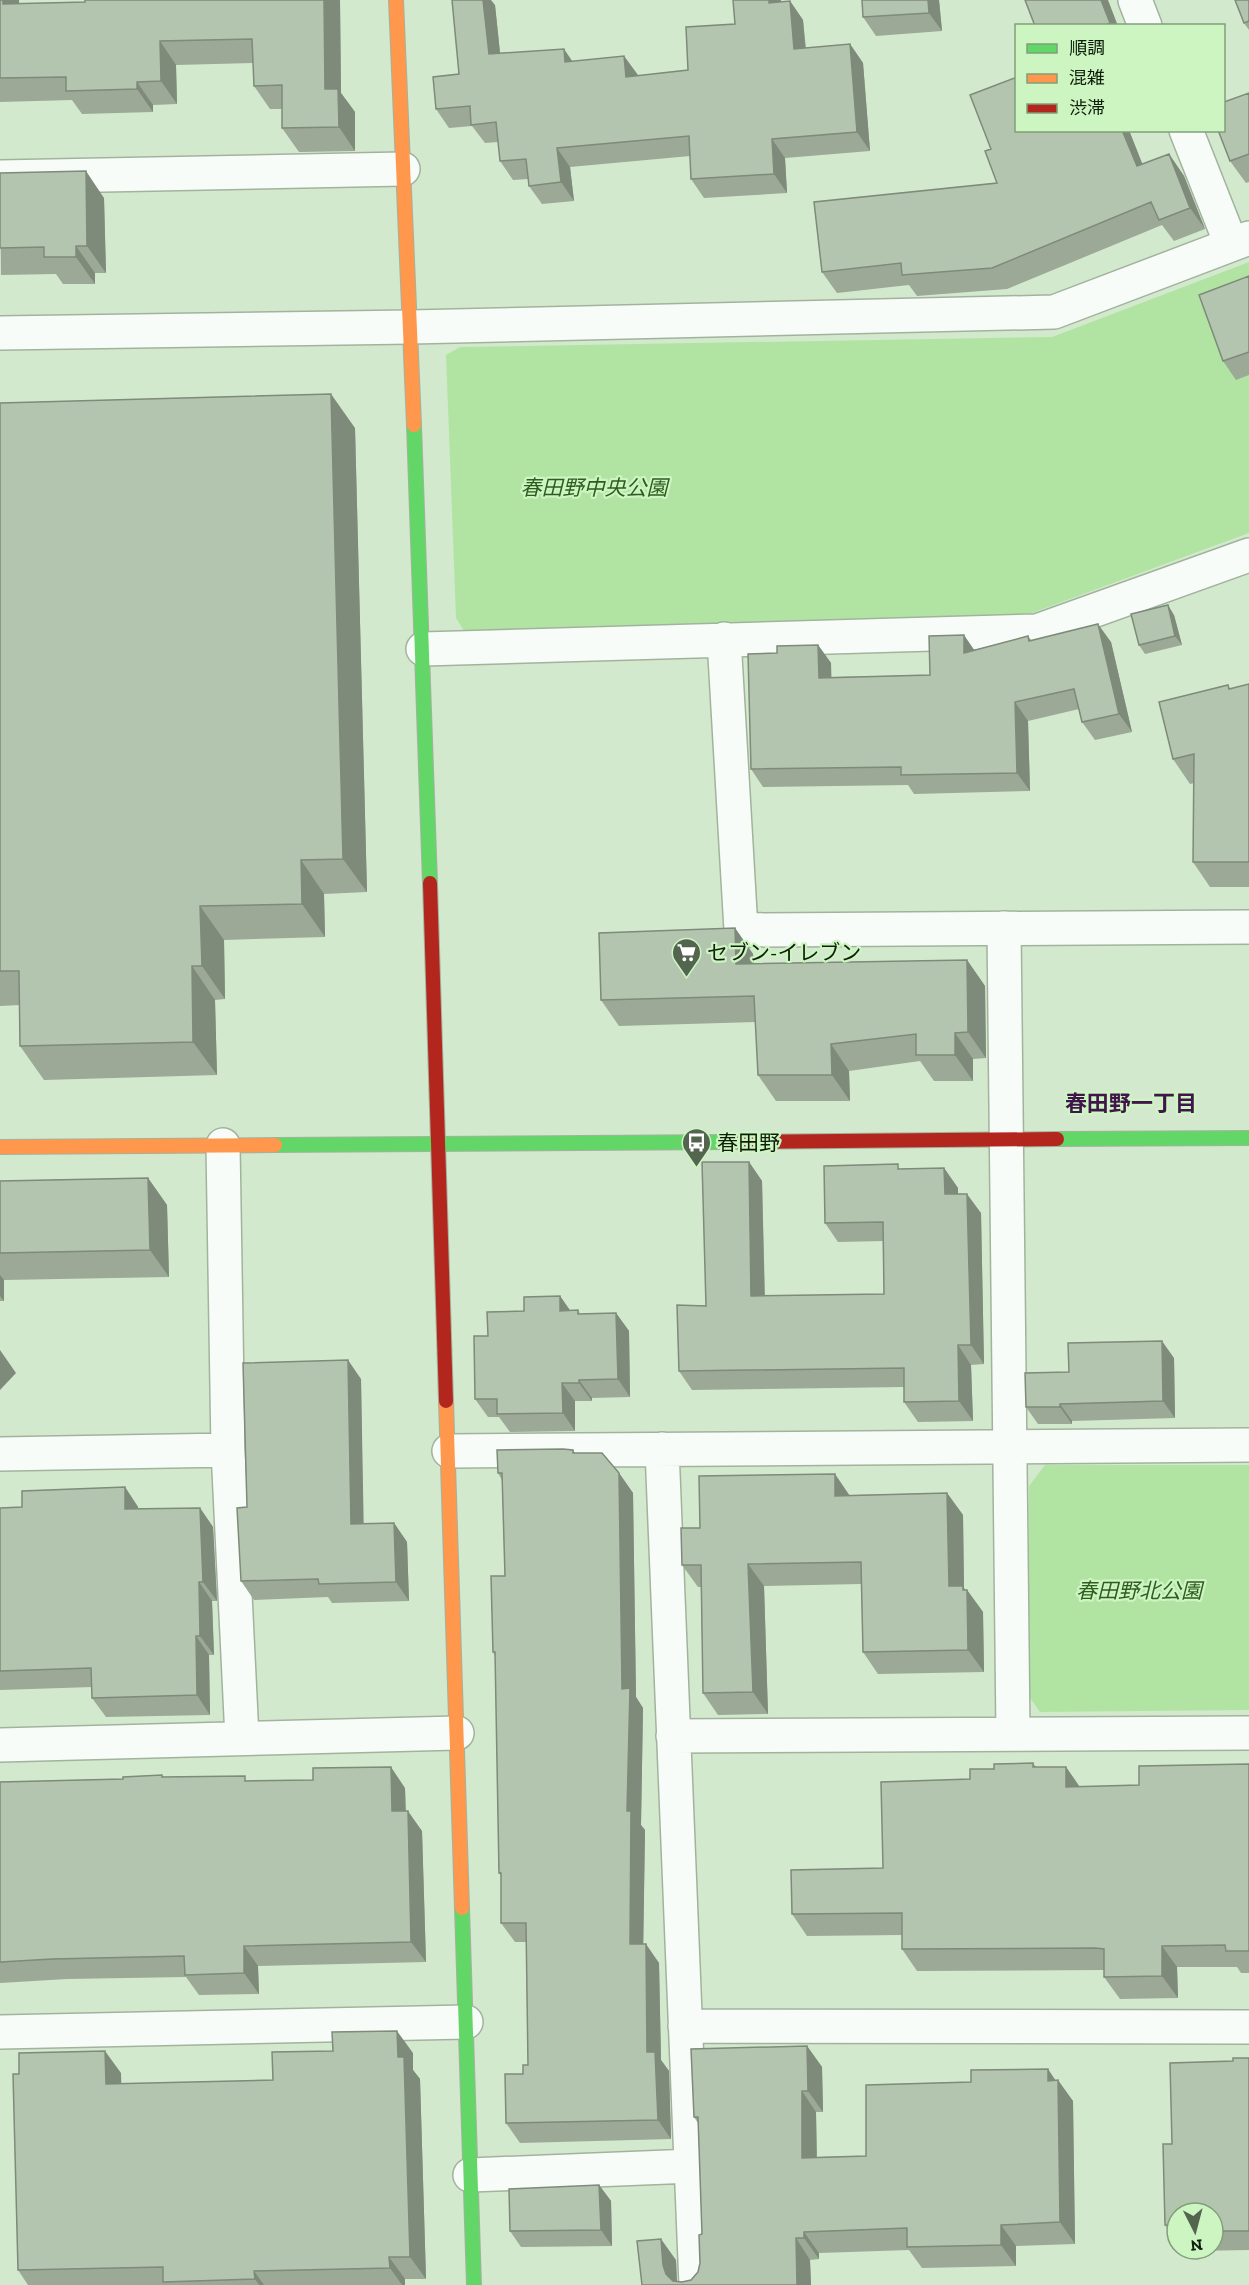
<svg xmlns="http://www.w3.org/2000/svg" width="1249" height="2285" font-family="'Zilla Slab','Noto Sans JP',serif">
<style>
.green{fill:#b1e4a3}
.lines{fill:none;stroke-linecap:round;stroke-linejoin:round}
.street-casing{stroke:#a2b39d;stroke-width:36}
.fast-casing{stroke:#a2b39d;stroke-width:16}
.slow-casing{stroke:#a2b39d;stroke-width:16}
.jam-casing{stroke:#a2b39d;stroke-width:16}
.street{stroke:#f8fcf8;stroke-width:33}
.fast{stroke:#63d668;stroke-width:14}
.slow{stroke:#ff974d;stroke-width:14}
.jam{stroke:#b3261e;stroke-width:14}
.wall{fill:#9ba996}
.shaded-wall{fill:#7e8a7a}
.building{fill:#b4c5af;stroke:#7e8a7a;stroke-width:1.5}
.labels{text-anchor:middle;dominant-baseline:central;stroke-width:4.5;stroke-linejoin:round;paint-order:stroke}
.park-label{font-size:21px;font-style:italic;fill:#2e5d1f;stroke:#cdf5c2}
.poi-label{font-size:21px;fill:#0f1e0b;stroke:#cdf5c2;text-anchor:start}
.neighbourhood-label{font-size:22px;font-weight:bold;fill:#40164a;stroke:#cdf5c2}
</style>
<rect width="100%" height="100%" fill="#d3e9ce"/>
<path class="green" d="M 1249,262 L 1249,533 L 1021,617 L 465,632 L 456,618 L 446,355 L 460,347 L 1052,337 Z
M 1045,1465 L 1249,1465 L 1249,1710 L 1040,1712 L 1028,1695 L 1029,1486 Z"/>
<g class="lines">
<defs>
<path id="street" d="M 1135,0 L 1145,26
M 1186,130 L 1231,244
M 0,177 L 403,169
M 0,333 L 411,327 L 1054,312 L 1249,238
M 724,639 L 741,930 L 1249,927
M 423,649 L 1037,631 L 1249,555
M 1004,928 L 1013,1733
M 223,1145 L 228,1450 L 242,1738
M 662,1449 L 696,2285
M 449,1451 L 1249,1445
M 0,1454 L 228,1450
M 673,1736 L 1249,1733
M 0,1745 L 457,1733
M 685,2026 L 1249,2027
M 0,2032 L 466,2022
M 470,2175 L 692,2166"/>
<path id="fast" d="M 414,425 L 430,883
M 1057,1139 L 1249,1138
M 275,1145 L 730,1142
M 462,1908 L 474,2285"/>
<path id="slow" d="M 396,0 L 414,425
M 0,1147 L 275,1145
M 446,1401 L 462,1908"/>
<path id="jam" d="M 430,883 L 446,1401
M 730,1142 L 1057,1139"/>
</defs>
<use href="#street" class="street-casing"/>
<use href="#fast" class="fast-casing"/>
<use href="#slow" class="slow-casing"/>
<use href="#jam" class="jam-casing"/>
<use href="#street" class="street"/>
<use href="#fast" class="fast"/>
<use href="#slow" class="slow"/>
<use href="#jam" class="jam"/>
</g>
<path class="wall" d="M 0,0 L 19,0 L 19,4 L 85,2 L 85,0 L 340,0 L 341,93 L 355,112 L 355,151 L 299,152 L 282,128 L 282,109 L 270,109 L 254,86 L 253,63 L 176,65 L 177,104 L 153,105 L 153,112 L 82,114 L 72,100 L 0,102 Z
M 733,0 L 781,0 L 781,2 L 790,1 L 803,20 L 806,48 L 850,44 L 863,63 L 870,151 L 785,158 L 787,193 L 704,198 L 691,179 L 690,156 L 570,167 L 574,201 L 542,204 L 529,186 L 528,179 L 513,180 L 500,161 L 498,142 L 485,143 L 472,126 L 449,128 L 436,109 L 459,74 L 495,5 L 500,53 L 573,62 L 624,56 L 638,76 L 688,70 L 735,24 Z
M 939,0 L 942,31 L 876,36 L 863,17 Z
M 1249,0 L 1249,30 L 1244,23 Z
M 1249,93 L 1249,182 L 1246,183 L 1230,161 Z
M 991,149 L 1143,164 L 1169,154 L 1184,176 L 1205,229 L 1174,241 L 1162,225 L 1007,289 L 917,296 L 909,285 L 837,293 L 822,272 L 997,183 Z
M 0,173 L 104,198 L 106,273 L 95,273 L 95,284 L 63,284 L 56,274 L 1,275 Z
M 1249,276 L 1249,375 L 1236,380 L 1223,361 Z
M 0,403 L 355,428 L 367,892 L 324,894 L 325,937 L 224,940 L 225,999 L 215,1000 L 217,1075 L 44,1080 L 20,1046 L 20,1005 L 0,1006 Z
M 1174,615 L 1182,645 L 1145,654 L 1139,645 Z
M 1028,636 L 1031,640 L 1111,642 L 1132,732 L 1095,740 L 1082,722 L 1079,709 L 1028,721 L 1030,791 L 914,794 L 908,785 L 763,787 L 751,769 L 777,653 L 818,645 L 831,663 L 831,677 L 930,675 L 974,650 Z
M 1249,684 L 1249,887 L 1210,887 L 1193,862 L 1194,783 L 1190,784 L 1173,759 L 1228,685 L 1230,689 Z
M 735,928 L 753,954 L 754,964 L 967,960 L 985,986 L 986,1058 L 973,1059 L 973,1081 L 934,1081 L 920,1061 L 849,1071 L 850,1101 L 776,1101 L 758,1075 L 756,1022 L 619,1026 L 601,1000 Z
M 749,1162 L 762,1181 L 765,1296 L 884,1294 L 883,1241 L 838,1242 L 825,1223 L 901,1169 L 944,1168 L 958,1188 L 958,1194 L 981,1213 L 984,1364 L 971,1365 L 973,1421 L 918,1422 L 904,1402 L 904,1387 L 692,1390 L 679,1371 L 706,1306 Z
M 148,1178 L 167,1205 L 169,1277 L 4,1280 L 4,1301 L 0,1301 L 0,1181 Z
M 560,1296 L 570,1311 L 578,1310 L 580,1314 L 616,1313 L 629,1331 L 630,1397 L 592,1398 L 592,1401 L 575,1401 L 575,1431 L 510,1432 L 499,1417 L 488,1417 L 475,1399 L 488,1336 L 524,1311 Z
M 1174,1358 L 1175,1418 L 1072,1421 L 1072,1424 L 1038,1424 L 1026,1407 L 1069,1372 Z
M 361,1379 L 363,1523 L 394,1523 L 407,1542 L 409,1601 L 332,1603 L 328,1597 L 254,1600 L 241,1581 L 247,1507 Z
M 573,1450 L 575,1453 L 619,1473 L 633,1493 L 636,1697 L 643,1708 L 641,1825 L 645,1830 L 643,1944 L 659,1963 L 661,2060 L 669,2071 L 671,2139 L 520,2143 L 506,2123 L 523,2074 L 528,2065 L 526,1942 L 515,1942 L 501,1923 L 501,1876 L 499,1873 L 495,1656 L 493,1652 L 505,1576 L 502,1480 L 498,1473 Z
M 125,1487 L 138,1507 L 138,1509 L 200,1508 L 213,1527 L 217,1601 L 212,1601 L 214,1655 L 209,1655 L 210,1715 L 106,1717 L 92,1698 L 92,1687 L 0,1690 L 0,1508 L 22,1507 Z
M 947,1493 L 963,1515 L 964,1588 L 965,1590 L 967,1590 L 983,1612 L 984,1672 L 878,1674 L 863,1652 L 861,1584 L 764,1586 L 768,1714 L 718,1715 L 703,1693 L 701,1587 L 698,1587 L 682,1565 L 700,1528 L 850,1495 Z
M 1033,1763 L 1036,1767 L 1066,1767 L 1080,1787 L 1139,1785 L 1249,1764 L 1249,1973 L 1241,1973 L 1237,1967 L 1177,1967 L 1178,1998 L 1120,1999 L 1104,1977 L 1104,1970 L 917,1971 L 902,1949 L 902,1935 L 807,1936 L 792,1914 L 883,1868 L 970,1779 L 994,1769 Z
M 163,1777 L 405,1788 L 406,1811 L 422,1831 L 426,1962 L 258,1966 L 259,1994 L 199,1995 L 186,1977 L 67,1979 L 0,1983 L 0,1782 L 123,1779 Z
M 807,2046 L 822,2067 L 823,2112 L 816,2112 L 817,2157 L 866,2156 L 1056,2080 L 1073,2101 L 1075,2244 L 1016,2246 L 1016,2266 L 922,2268 L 909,2250 L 819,2253 L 819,2259 L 810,2260 L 811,2285 L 642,2285 L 676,2260 L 677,2281 L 682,2282 L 691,2280 L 698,2272 L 700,2263 L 702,2234 L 698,2123 L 694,2117 Z
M 413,2053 L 413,2070 L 420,2079 L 426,2279 L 405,2279 L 405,2285 L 28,2285 L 18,2270 L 121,2073 L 121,2084 L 273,2080 Z
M 1249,2058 L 1249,2250 L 1194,2251 L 1193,2249 L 1213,2249 L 1213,2213 L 1177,2213 L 1177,2242 L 1165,2225 L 1172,2144 L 1233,2061 Z
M 599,2185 L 611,2201 L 612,2246 L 521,2247 L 510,2231 Z"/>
<path class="shaded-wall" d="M 3,0 L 19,0 L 20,28 L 3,4 Z
M 324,0 L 340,0 L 341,93 L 355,112 L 355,151 L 339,127 L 325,89 Z
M 483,0 L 491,0 L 495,5 L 502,72 L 489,54 Z
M 769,0 L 781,0 L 782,22 L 769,3 Z
M 928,0 L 939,0 L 942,31 L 929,13 Z
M 1101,0 L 1108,0 L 1118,26 L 1112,26 L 1110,23 Z
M 790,1 L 803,20 L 807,68 L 794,49 Z
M 160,41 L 176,65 L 177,104 L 161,81 Z
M 850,44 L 863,63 L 870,151 L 857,132 Z
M 564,49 L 577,68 L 565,62 Z
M 624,56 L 638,75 L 639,96 L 626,77 Z
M 137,82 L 153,105 L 153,112 L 137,89 Z
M 1122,130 L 1129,130 L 1152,188 L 1137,166 Z
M 772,139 L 785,158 L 787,193 L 774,174 Z
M 557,148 L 570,167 L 574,201 L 561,182 Z
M 1169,154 L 1184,176 L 1205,229 L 1190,208 Z
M 86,171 L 104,198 L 106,273 L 87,246 Z
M 76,246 L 95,273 L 95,284 L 76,257 Z
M 331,394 L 355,428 L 367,892 L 343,859 Z
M 1168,605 L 1174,615 L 1182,645 L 1175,636 Z
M 1098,624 L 1111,642 L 1132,732 L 1119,714 Z
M 964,635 L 977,654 L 964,653 Z
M 818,645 L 831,663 L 832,696 L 819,678 Z
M 1015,702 L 1028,721 L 1030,791 L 1017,773 Z
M 301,860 L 324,894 L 325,937 L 302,904 Z
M 200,906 L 224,940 L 225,999 L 202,966 Z
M 735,928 L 753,954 L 755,990 L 736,964 Z
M 967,960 L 985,986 L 986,1058 L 968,1032 Z
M 192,966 L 215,1000 L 217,1075 L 193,1042 Z
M 955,1033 L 973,1059 L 973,1081 L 955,1055 Z
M 831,1044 L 849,1071 L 850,1101 L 832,1075 Z
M 749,1162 L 762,1181 L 765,1316 L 751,1296 Z
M 944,1168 L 958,1188 L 958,1214 L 945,1194 Z
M 148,1178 L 167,1205 L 169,1277 L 150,1250 Z
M 967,1194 L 981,1213 L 984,1364 L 971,1345 Z
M 0,1275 L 4,1280 L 4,1301 L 0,1296 Z
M 560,1296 L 572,1313 L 560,1311 Z
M 616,1313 L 629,1331 L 630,1397 L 618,1379 Z
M 1162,1341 L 1174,1358 L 1175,1418 L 1163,1401 Z
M 958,1345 L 971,1365 L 973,1421 L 959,1401 Z
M 0,1350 L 16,1373 L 0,1390 Z
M 348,1360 L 361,1379 L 364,1542 L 351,1524 Z
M 579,1380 L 592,1398 L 592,1401 L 579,1383 Z
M 562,1383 L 575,1401 L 575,1431 L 563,1413 Z
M 1060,1404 L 1072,1421 L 1072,1424 L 1060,1407 Z
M 619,1473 L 633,1493 L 636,1697 L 643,1708 L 641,1825 L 645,1830 L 643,1964 L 630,1944 L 627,1811 L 622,1689 Z
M 835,1474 L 850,1496 L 835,1496 Z
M 125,1487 L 138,1507 L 138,1528 L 125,1509 Z
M 947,1493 L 963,1515 L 964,1588 L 967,1592 L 967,1590 L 983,1612 L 984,1672 L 968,1650 L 949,1586 Z
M 200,1508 L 213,1527 L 217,1601 L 203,1582 Z
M 394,1523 L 407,1542 L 409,1601 L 396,1582 Z
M 748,1564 L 764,1586 L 768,1714 L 753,1692 Z
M 199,1582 L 212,1601 L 214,1655 L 200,1636 Z
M 196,1636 L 209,1655 L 210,1715 L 197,1695 Z
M 391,1767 L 405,1788 L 406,1832 L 392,1811 Z
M 1066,1767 L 1081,1789 L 1066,1787 Z
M 408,1811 L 422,1831 L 426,1962 L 411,1942 Z
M 646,1944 L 659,1963 L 661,2060 L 669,2071 L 671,2139 L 658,2120 L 647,2052 Z
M 244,1946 L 258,1966 L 259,1994 L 244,1973 Z
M 1162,1946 L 1177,1967 L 1178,1998 L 1162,1976 Z
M 397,2031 L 413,2053 L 413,2070 L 420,2079 L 426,2279 L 410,2257 L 398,2057 Z
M 807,2046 L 822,2067 L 823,2112 L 808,2091 Z
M 105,2051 L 121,2073 L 122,2107 L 106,2084 Z
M 1048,2069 L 1058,2084 L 1058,2080 L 1073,2101 L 1075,2244 L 1060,2222 L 1048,2081 Z
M 802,2091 L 816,2112 L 817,2179 L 802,2158 Z
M 599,2185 L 611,2201 L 612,2246 L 601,2230 Z
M 1001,2225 L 1016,2246 L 1016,2266 L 1001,2245 Z
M 804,2232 L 819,2253 L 819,2259 L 804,2238 Z
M 796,2238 L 810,2260 L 811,2285 L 797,2285 Z
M 661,2239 L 676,2260 L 677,2285 L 666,2274 L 663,2265 Z
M 389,2257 L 405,2279 L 405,2285 L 402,2285 L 390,2268 Z
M 254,2271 L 264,2285 L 259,2285 L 255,2279 Z"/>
<path class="building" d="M 0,0 L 3,0 L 3,4 L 85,2 L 85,0 L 324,0 L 325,89 L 338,89 L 339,127 L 282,128 L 282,85 L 254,86 L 252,39 L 160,41 L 161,81 L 137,82 L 137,89 L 66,91 L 66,77 L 0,78 Z
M 452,0 L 483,0 L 489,54 L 564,49 L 565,62 L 624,56 L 626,77 L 688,70 L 686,27 L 735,24 L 733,0 L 769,0 L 769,3 L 790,1 L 794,49 L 850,44 L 857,132 L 772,139 L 774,174 L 691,179 L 689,136 L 557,148 L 561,182 L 529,186 L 526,159 L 500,161 L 496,122 L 471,125 L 470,106 L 436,109 L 433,77 L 459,74 Z
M 862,0 L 928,0 L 929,13 L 863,17 Z
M 1025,0 L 1101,0 L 1110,23 L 1103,26 L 1035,26 Z
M 1235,0 L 1249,0 L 1249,21 L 1244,23 Z
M 1017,77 L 1017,130 L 1122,130 L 1137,166 L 1169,154 L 1190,208 L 1159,220 L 1151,202 L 992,268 L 902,275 L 901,263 L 822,272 L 814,202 L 997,183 L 985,151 L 991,149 L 970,95 Z
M 1249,93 L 1249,154 L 1230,161 L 1218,130 L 1224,130 L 1224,102 Z
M 86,171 L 87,246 L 76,246 L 76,257 L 44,257 L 44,247 L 0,248 L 0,173 Z
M 1249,276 L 1249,352 L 1223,361 L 1199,295 Z
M 331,394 L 343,859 L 301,860 L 302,904 L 200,906 L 202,966 L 192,966 L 193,1042 L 20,1046 L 19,971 L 0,971 L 0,403 Z
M 1168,605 L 1175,636 L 1139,645 L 1131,614 Z
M 1098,624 L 1119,714 L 1082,722 L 1074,689 L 1015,702 L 1017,773 L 901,775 L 901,767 L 751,769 L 748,654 L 777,653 L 777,646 L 818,645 L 819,678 L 930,675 L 929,636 L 964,635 L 964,653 L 1028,636 L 1029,641 Z
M 1249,684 L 1249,862 L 1193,862 L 1194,754 L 1173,759 L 1159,702 L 1228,685 L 1229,689 Z
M 735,928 L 736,964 L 967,960 L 968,1032 L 955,1033 L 955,1055 L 916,1055 L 916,1034 L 831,1044 L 832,1075 L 758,1075 L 754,996 L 601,1000 L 599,933 Z
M 702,1162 L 749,1162 L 751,1296 L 884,1294 L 883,1222 L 825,1223 L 824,1166 L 898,1164 L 898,1169 L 944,1168 L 945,1194 L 967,1194 L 971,1345 L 958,1345 L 959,1401 L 904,1402 L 904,1368 L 679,1371 L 677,1305 L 706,1306 Z
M 148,1178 L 150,1250 L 0,1253 L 0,1181 Z
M 560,1296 L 560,1311 L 578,1310 L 578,1314 L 616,1313 L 618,1379 L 579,1380 L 579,1383 L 562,1383 L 563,1413 L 497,1414 L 497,1399 L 475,1399 L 474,1336 L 488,1336 L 487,1312 L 524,1311 L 524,1297 Z
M 1162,1341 L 1163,1401 L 1060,1404 L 1060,1407 L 1026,1407 L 1025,1373 L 1069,1372 L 1068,1343 Z
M 348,1360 L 351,1524 L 394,1523 L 396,1582 L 319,1584 L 318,1579 L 241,1581 L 237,1508 L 247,1507 L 243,1363 Z
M 563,1449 L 573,1450 L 573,1453 L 602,1453 L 619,1473 L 622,1689 L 630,1688 L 627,1811 L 631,1811 L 630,1944 L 646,1944 L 647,2052 L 655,2052 L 658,2120 L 506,2123 L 505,2074 L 523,2074 L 523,2065 L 528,2065 L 526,1923 L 501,1923 L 501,1873 L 499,1873 L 495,1652 L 493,1652 L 491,1576 L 505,1576 L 502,1473 L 498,1473 L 497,1450 Z
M 835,1474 L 835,1496 L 947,1493 L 949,1586 L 963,1586 L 963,1590 L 967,1590 L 968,1650 L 863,1652 L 861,1562 L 748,1564 L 753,1692 L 703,1693 L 701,1565 L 682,1565 L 681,1528 L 700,1528 L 699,1476 Z
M 125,1487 L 125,1509 L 200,1508 L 203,1582 L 199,1582 L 200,1636 L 196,1636 L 197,1695 L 92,1698 L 91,1668 L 0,1671 L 0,1508 L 22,1507 L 22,1491 Z
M 1033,1763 L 1033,1767 L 1066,1767 L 1066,1787 L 1139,1785 L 1139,1766 L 1249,1764 L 1249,1951 L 1226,1951 L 1225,1945 L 1162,1946 L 1162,1976 L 1104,1977 L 1104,1949 L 1095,1948 L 902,1949 L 902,1913 L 792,1914 L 791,1870 L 883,1868 L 881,1782 L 970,1779 L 970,1769 L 994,1769 L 994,1764 Z
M 391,1767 L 392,1811 L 408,1811 L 411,1942 L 244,1946 L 244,1973 L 185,1975 L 184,1956 L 52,1959 L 0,1962 L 0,1782 L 123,1779 L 123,1777 L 162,1775 L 162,1777 L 245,1776 L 245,1781 L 313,1780 L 313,1768 Z
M 397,2031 L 398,2057 L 404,2057 L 410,2257 L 389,2257 L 390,2268 L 254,2271 L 255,2279 L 163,2282 L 163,2267 L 18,2270 L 13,2074 L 19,2074 L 19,2053 L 105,2051 L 106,2084 L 273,2080 L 272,2052 L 333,2051 L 332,2032 Z
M 807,2046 L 808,2091 L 802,2091 L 802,2158 L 866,2156 L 866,2085 L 971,2082 L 971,2070 L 1048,2069 L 1048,2081 L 1058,2080 L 1060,2222 L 1001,2225 L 1001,2245 L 907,2247 L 907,2228 L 804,2232 L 804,2238 L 796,2238 L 797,2285 L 642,2285 L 637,2241 L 661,2239 L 663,2265 L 666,2274 L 673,2281 L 682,2282 L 691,2280 L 698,2272 L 700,2263 L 699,2235 L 702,2234 L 698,2117 L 694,2117 L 691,2049 Z
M 1233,2058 L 1249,2058 L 1249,2231 L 1213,2231 L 1213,2213 L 1177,2213 L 1177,2225 L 1165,2225 L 1163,2144 L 1172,2144 L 1170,2063 L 1233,2061 Z
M 599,2185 L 601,2230 L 510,2231 L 509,2189 Z"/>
<defs>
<symbol id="supermarket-pin" viewBox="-11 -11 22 30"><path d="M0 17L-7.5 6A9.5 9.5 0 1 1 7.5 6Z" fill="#54654f" stroke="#cdf5c2"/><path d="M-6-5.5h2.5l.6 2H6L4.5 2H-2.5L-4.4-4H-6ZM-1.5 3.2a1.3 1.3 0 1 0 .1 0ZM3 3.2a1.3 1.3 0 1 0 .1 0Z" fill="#fff"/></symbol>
<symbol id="bus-pin" viewBox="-11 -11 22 30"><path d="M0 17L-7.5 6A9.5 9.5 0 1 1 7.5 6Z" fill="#54654f" stroke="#cdf5c2"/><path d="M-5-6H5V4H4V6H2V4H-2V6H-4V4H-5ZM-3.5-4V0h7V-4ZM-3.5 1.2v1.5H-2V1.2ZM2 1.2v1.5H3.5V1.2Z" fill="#fff"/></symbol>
</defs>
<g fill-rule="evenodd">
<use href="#supermarket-pin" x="670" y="936" width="33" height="45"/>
<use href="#bus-pin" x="680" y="1126" width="33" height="45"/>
</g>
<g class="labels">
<g class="park-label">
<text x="594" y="487">春田野中央公園</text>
<text x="1139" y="1590">春田野北公園</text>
</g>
<g class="poi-label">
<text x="707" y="952">セブン-イレブン</text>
<text x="717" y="1142">春田野</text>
</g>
<g class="neighbourhood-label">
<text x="1131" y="1103">春田野一丁目</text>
</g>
</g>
<rect x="1015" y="24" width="210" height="108" fill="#cdf5c2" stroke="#819f79" stroke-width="1.5"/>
<rect x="1027" y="44" width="30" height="9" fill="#63d668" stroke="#819f79" stroke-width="1.5"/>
<text x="1069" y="54" font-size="18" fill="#0f1e0b">順調</text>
<rect x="1027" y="74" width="30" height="9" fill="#ff974d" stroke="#819f79" stroke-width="1.5"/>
<text x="1069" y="84" font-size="18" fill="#0f1e0b">混雑</text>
<rect x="1027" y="104" width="30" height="9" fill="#b3261e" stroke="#819f79" stroke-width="1.5"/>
<text x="1069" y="114" font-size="18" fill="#0f1e0b">渋滞</text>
<g transform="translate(1195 2231) rotate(174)"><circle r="28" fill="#cdf5c2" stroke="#819f79" stroke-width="1.5"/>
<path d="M0-4.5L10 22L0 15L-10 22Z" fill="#54654f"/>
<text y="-9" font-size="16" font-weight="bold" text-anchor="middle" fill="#0f1e0b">N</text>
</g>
</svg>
